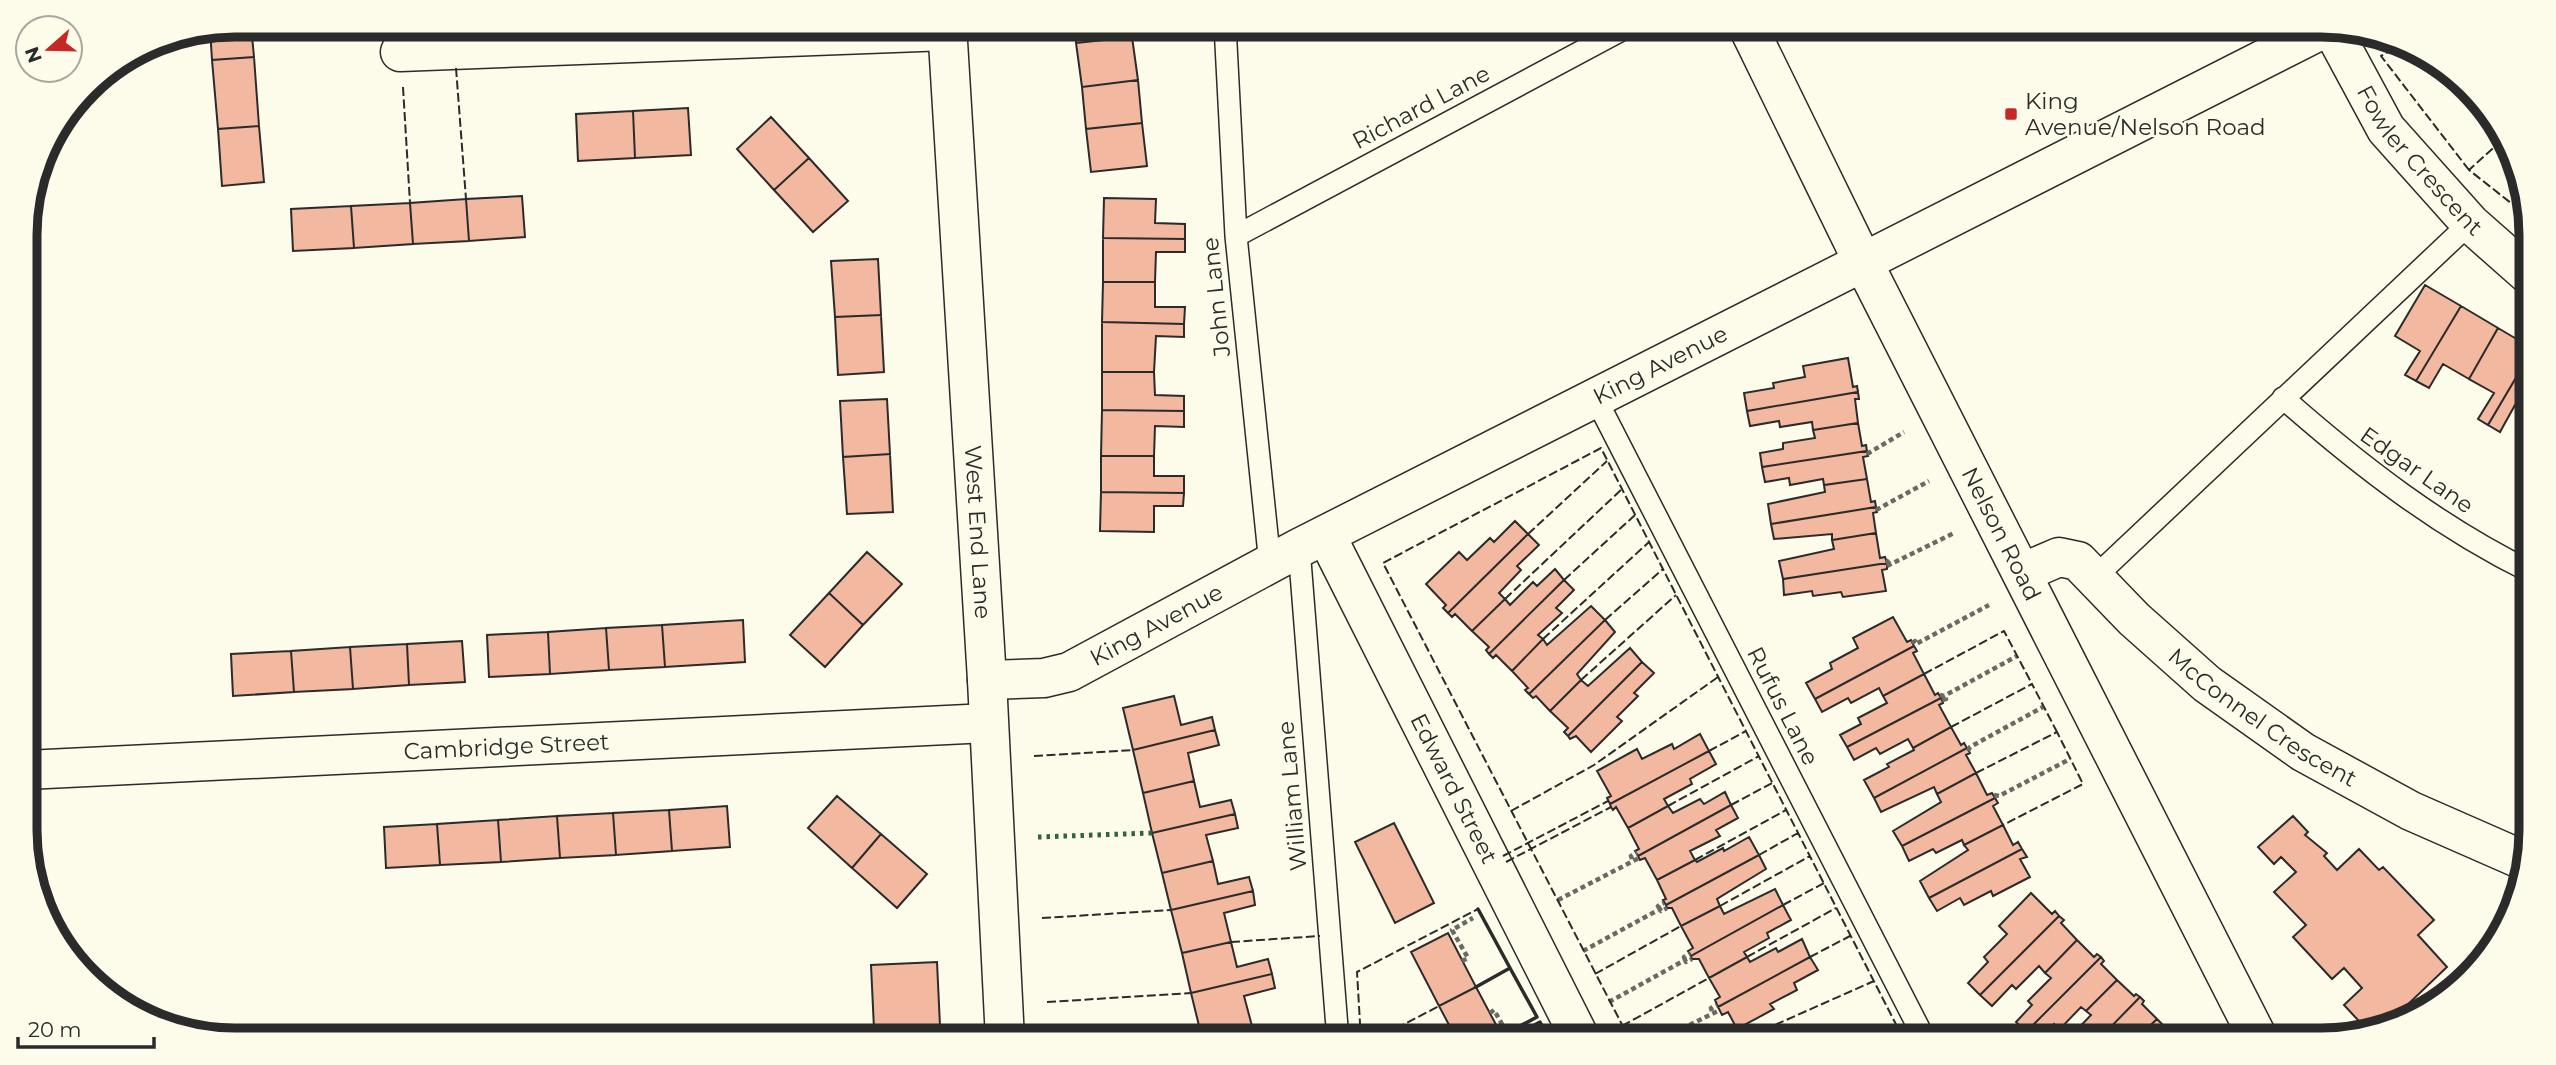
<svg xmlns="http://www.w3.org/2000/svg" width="2556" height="1065" font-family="Montserrat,sans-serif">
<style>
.building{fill:#f2b8a0;stroke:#2b2b2b;stroke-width:2}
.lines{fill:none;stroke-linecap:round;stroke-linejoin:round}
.service-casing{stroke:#2b2b2b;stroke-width:24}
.minor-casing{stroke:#2b2b2b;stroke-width:41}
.tertiary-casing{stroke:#2b2b2b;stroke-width:41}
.path{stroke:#6a6964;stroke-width:4.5;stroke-dasharray:5 3.5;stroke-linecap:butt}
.service{stroke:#fdfbea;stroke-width:21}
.minor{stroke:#fdfbea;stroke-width:38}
.tertiary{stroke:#fdfbea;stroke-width:38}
.hedge{stroke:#34623c;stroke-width:5;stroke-dasharray:3.5 5;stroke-linecap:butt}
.fence{stroke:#2b2b2b;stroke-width:2;stroke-dasharray:9 3.5;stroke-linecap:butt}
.wall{stroke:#2b2b2b;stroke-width:3.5}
.poi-dot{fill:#c62828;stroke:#fdfbea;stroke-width:2.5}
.labels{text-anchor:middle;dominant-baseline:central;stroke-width:5;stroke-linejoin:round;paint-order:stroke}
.poi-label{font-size:23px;fill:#2b2b2b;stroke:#fdfbea;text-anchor:start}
.street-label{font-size:23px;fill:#2b2b2b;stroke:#fdfbea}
.rim{fill:none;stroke:#2b2b2b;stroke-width:9}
</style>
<rect width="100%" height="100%" fill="#fdfbea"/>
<path class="building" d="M 235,25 L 251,25 L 254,57 L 212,60 L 210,29 Z
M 1075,25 L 1131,25 L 1132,37 L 1076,43 Z
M 1132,37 L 1138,80 L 1082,87 L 1076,43 Z
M 254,57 L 259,126 L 218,129 L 212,60 Z
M 1138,80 L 1142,123 L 1086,129 L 1082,87 Z
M 688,108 L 691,155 L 635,158 L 633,111 Z
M 633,111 L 635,158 L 578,161 L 576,114 Z
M 771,117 L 809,158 L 774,190 L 737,149 Z
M 1142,123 L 1147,166 L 1091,172 L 1086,129 Z
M 259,126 L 264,182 L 222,186 L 218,129 Z
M 809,158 L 848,201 L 813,232 L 774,190 Z
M 522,196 L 525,237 L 469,241 L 466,199 Z
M 1104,198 L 1156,199 L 1155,223 L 1185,224 L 1185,239 L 1103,238 Z
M 466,199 L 469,241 L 413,244 L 410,203 Z
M 410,203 L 413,244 L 354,248 L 351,206 Z
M 351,206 L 354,248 L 293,251 L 291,209 Z
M 1103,238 L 1185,239 L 1185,252 L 1156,252 L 1155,282 L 1103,282 Z
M 878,259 L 881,315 L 835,317 L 831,261 Z
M 1103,282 L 1155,282 L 1155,307 L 1185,307 L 1184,324 L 1102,322 Z
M 2425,285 L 2461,306 L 2416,381 L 2405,375 L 2420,351 L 2395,336 Z
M 2461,306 L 2498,328 L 2469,379 L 2443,364 L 2429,388 L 2416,381 Z
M 881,315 L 884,372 L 838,375 L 835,317 Z
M 1102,322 L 1184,324 L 1184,337 L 1156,336 L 1154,372 L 1102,372 Z
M 2498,328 L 2530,347 L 2530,354 L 2488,425 L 2478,419 L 2494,393 L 2469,379 Z
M 2530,354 L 2530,414 L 2515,405 L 2500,432 L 2488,425 Z
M 1848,358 L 1853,387 L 1857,386 L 1858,392 L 1747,411 L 1744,393 L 1774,388 L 1773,383 L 1805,377 L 1803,366 Z
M 1102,372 L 1154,372 L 1155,395 L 1184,396 L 1184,411 L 1102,410 Z
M 1858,392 L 1859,399 L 1855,399 L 1858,423 L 1813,430 L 1812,422 L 1780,427 L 1779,421 L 1750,426 L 1747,411 Z
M 887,399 L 890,454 L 843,457 L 840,401 Z
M 1102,410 L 1184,411 L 1184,427 L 1155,426 L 1154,456 L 1101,456 Z
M 1858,423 L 1862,446 L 1866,445 L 1867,451 L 1762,467 L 1760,453 L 1783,449 L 1783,443 L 1815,438 L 1813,430 Z
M 1867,451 L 1868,456 L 1863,457 L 1867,479 L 1824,485 L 1823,479 L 1790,485 L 1789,478 L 1765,482 L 1762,467 Z
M 890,454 L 893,512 L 847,514 L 843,457 Z
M 1101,456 L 1154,456 L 1154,476 L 1184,476 L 1184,493 L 1101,492 Z
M 1867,479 L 1871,502 L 1875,501 L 1876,507 L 1771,524 L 1768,504 L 1825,492 L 1824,485 Z
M 1101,492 L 1184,493 L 1183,506 L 1154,506 L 1154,532 L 1100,531 Z
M 1876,507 L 1877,512 L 1873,513 L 1876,533 L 1832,540 L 1832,534 L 1774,539 L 1771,524 Z
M 1515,521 L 1528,534 L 1448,613 L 1443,608 L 1446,605 L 1426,584 L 1459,552 L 1467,560 L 1490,538 L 1494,542 Z
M 1876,533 L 1880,558 L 1885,557 L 1887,563 L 1783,579 L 1779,561 L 1834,549 L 1832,540 Z
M 1528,534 L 1539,545 L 1517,566 L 1521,570 L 1499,593 L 1505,599 L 1472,631 L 1455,614 L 1452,617 L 1448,613 Z
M 867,552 L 902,584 L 863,625 L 829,593 Z
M 1887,563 L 1887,569 L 1882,570 L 1886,591 L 1843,597 L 1841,592 L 1813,596 L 1812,591 L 1784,595 L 1783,579 Z
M 1555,569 L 1564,580 L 1489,654 L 1486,650 L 1489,647 L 1472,631 L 1505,599 L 1510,605 L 1533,582 L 1537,586 Z
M 1564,580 L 1574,590 L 1556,608 L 1562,613 L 1538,635 L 1543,639 L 1512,671 L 1496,655 L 1493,658 L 1489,654 Z
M 829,593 L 863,625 L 825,667 L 790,635 Z
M 1591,606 L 1605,620 L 1529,694 L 1525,690 L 1528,688 L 1512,671 L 1543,639 L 1547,645 Z
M 1893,617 L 1907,642 L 1911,640 L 1914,646 L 1815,699 L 1806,683 L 1832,669 L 1830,663 L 1858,648 L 1853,638 Z
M 743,620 L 745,662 L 665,667 L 662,625 Z
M 1605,620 L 1615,632 L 1577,674 L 1581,680 L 1550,711 L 1536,696 L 1533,698 L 1529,694 Z
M 662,625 L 665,667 L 609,670 L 606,628 Z
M 606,628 L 609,670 L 550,674 L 548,632 Z
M 548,632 L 550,674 L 489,677 L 487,635 Z
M 462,641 L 465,682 L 409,685 L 407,644 Z
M 407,644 L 409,685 L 353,689 L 350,647 Z
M 1914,646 L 1917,651 L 1913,653 L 1924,674 L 1883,696 L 1879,688 L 1851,703 L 1848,698 L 1822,712 L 1815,699 Z
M 350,647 L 353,689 L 294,692 L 291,651 Z
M 1630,648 L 1642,662 L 1568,736 L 1564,732 L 1568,728 L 1550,711 L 1581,680 L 1588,686 Z
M 291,651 L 294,692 L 233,696 L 231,654 Z
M 1642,662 L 1654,673 L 1634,693 L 1638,696 L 1617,717 L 1622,721 L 1591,752 L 1576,736 L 1570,739 L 1568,736 Z
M 1924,674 L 1935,695 L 1938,693 L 1941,698 L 1847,747 L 1840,735 L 1861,724 L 1858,718 L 1887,703 L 1883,696 Z
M 1174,696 L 1181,725 L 1212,717 L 1215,730 L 1133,750 L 1123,708 Z
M 1941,698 L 1943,703 L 1939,705 L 1951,727 L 1913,748 L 1908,739 L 1880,754 L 1876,748 L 1854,760 L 1847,747 Z
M 1951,727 L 1961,745 L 1964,743 L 1967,748 L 1874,798 L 1864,780 L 1889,767 L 1887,764 L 1914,750 L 1913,748 Z
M 1215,730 L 1219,745 L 1188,753 L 1194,781 L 1143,793 L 1133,750 Z
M 1700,734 L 1709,751 L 1610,804 L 1607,798 L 1611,796 L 1597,771 L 1637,749 L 1642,759 L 1672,744 L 1674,749 Z
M 1967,748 L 1970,753 L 1966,755 L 1976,773 L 1937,794 L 1934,787 L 1881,812 L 1874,798 Z
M 1709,751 L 1716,764 L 1690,779 L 1692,784 L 1664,799 L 1668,806 L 1628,828 L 1616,807 L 1613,810 L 1611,807 L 1610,804 Z
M 1976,773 L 1987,795 L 1992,793 L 1995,798 L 1902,846 L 1893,831 L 1941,802 L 1937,794 Z
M 1194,781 L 1200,807 L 1231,800 L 1235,814 L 1152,833 L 1143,793 Z
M 1725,792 L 1731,805 L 1638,856 L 1635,851 L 1639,849 L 1628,828 L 1668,806 L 1673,813 L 1700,799 L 1704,804 Z
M 837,796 L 881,834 L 852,868 L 808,828 Z
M 1995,798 L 1998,803 L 1993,806 L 2003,825 L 1964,845 L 1962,840 L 1936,853 L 1933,849 L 1909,861 L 1902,846 Z
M 1731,805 L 1738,818 L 1716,830 L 1720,836 L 1690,851 L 1695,860 L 1657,880 L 1645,858 L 1640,860 L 1638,856 Z
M 727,806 L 730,847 L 672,851 L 669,810 Z
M 669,810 L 672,851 L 616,855 L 613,813 Z
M 613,813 L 616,855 L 560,858 L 557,816 Z
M 1235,814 L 1238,828 L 1206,835 L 1213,861 L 1162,873 L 1152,833 Z
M 557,816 L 560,858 L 501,862 L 498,820 Z
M 2293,816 L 2308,832 L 2305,835 L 2327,853 L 2324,856 L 2337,870 L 2359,849 L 2379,870 L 2383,867 L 2434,920 L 2418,935 L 2447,967 L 2380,1031 L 2370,1033 L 2344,1005 L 2362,988 L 2344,968 L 2332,979 L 2293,937 L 2306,925 L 2274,892 L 2296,872 L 2281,857 L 2274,864 L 2258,847 Z
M 498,820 L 501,862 L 440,865 L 437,824 Z
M 1394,823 L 1434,903 L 1395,923 L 1355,842 Z
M 437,824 L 440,865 L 386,868 L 384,827 Z
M 2003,825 L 2013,845 L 2018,842 L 2022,849 L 1929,898 L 1920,881 L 1968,850 L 1964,845 Z
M 881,834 L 927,874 L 897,908 L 852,868 Z
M 1749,837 L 1759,855 L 1666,905 L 1663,900 L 1666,899 L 1657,880 L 1695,860 L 1697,862 L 1723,848 L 1724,851 Z
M 2022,849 L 2027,857 L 2020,859 L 2030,877 L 1993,896 L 1991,891 L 1964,905 L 1960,898 L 1937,911 L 1929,898 Z
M 1759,855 L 1766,869 L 1717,899 L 1720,906 L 1681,926 L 1672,908 L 1667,908 L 1666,905 Z
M 1213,861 L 1218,884 L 1249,877 L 1253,891 L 1171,910 L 1162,873 Z
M 1775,889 L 1783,905 L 1691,956 L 1688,951 L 1693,948 L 1681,926 L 1720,906 L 1724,914 Z
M 1253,891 L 1255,905 L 1224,913 L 1231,942 L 1182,953 L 1171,910 Z
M 2031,893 L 2052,914 L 2055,911 L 2059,916 L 1980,995 L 1968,983 L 1988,962 L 1984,957 L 2007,934 L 1999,926 Z
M 1783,905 L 1791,920 L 1767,933 L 1769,938 L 1744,952 L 1747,957 L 1709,978 L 1699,959 L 1692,959 L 1691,956 Z
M 2059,916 L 2064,920 L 2061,923 L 2077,940 L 2045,973 L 2039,966 L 2016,989 L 2012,985 L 1992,1006 L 1980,995 Z
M 1448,933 L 1476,987 L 1439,1006 L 1411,952 Z
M 1802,939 L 1810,957 L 1718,1007 L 1715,1000 L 1720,997 L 1709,978 L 1747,957 L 1750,962 L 1776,948 L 1778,952 Z
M 2077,940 L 2094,957 L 2097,954 L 2101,957 L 2026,1032 L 2016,1022 L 2032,1005 L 2028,1001 L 2051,978 L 2045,973 Z
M 1231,942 L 1237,967 L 1268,959 L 1272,974 L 1191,993 L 1182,953 Z
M 1810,957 L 1818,970 L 1794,983 L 1797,990 L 1770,1004 L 1774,1009 L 1737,1029 L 1728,1012 L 1722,1015 L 1718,1007 Z
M 2101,957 L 2104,961 L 2101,964 L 2117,980 L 2086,1011 L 2081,1007 L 2059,1030 L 2054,1024 L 2039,1040 L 2034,1040 L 2026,1032 Z
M 937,962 L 940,1026 L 874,1029 L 871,965 Z
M 1272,974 L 1275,988 L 1244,996 L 1252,1026 L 1202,1038 L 1191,993 Z
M 2117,980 L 2134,996 L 2136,994 L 2140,997 L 2098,1040 L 2070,1040 L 2070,1037 L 2091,1015 L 2086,1011 Z
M 1476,987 L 1502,1036 L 1501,1040 L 1457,1040 L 1439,1006 Z
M 2140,997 L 2144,1001 L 2142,1004 L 2157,1019 L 2135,1040 L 2098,1040 Z
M 2157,1019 L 2174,1036 L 2178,1032 L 2182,1037 L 2178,1040 L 2135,1040 Z
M 1252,1026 L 1255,1040 L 1202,1040 L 1202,1038 Z"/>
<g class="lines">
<defs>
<path id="service" d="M 1225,25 L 1236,236 L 1270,564
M 1236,236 L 1631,25
M 1595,397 L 1925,1040
M 2283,398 C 2359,465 2439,527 2531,572
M 1299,548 L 1338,1040
M 2096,576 L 2470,223"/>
<g id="minor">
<path id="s1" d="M 1747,25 L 1863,262 L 2259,1040"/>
<path id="s2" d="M 2331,27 L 2386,129 L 2470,223 L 2530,276"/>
<path d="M 400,52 L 947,31"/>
<path id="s3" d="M 1326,535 L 1581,1040"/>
<path id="s4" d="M 2022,573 L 2059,557 L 2078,561 L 2134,619 L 2207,684 L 2303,752 L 2411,811 L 2525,861"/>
<path id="s5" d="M 987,680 L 1044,678 L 1069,672 L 1299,548 L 2329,26"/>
<path id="s6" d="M 26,770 L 988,723"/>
</g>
<g id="tertiary">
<path id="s7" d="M 947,25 L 987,680 L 1005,1040"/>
</g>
</defs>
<use href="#service" class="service-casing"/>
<use href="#minor" class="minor-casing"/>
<use href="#tertiary" class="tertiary-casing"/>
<path class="path" d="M 1867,454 L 1904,432
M 1876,510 L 1929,481
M 1886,560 L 1890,564
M 1887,566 L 1954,533
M 1912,643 L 1915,641 L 1916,644 L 1989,605
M 1940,695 L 1944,696 L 2017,656
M 1942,700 L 1946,699 L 1944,696
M 1968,751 L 1970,747 L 2043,707
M 1994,795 L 1999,796 L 2070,759
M 1632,859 L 1631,856 L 1637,853
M 1558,900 L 1639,858
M 1660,909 L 1658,906 L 1664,903
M 1583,951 L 1660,909 L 1661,911 L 1667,908
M 1685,960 L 1684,957 L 1690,954
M 1462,961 L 1468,958 L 1452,930 L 1473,918
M 1609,1002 L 1685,960 L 1686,962 L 1692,959
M 1712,1011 L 1711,1008 L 1717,1005
M 1490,1013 L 1494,1010 L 1511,1040
M 1508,1036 L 1526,1027
M 1659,1040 L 1720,1010"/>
<use href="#service" class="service"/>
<use href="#minor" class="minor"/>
<use href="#tertiary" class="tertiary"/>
<path class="hedge" d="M 454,25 L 454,28 L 520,25
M 1038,837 L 1152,833"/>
<path class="fence" d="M 2405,43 L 2381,56 L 2469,170
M 456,68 L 466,199
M 403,87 L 410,203
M 2502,140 L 2469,170 L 2530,218
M 1528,534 L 1607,461
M 1564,580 L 1635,515
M 1505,599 L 1622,489
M 1605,620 L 1663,569
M 1543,639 L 1649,542
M 1924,674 L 2004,631 L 2032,684
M 1581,680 L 1676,595
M 1951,727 L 2032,684 L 2057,732
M 1709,751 L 1746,731
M 1034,756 L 1133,750
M 1976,773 L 2057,732 L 2083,784 L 2003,825
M 1731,805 L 1772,783
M 1668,806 L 1759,756
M 1511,811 L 1594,765 L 1718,677
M 1759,855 L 1798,833
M 1503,856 L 1608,801
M 1695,860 L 1786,810
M 1506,862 L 1611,807
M 1783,905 L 1824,883
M 1720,906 L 1810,856
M 1042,918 L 1171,910
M 1231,942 L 1320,936
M 1747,957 L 1836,908
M 1810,957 L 1850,936
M 1595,974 L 1681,926
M 1047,1002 L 1191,993
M 1622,1026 L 1709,978
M 1361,1040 L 1357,972 L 1478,909
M 1374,1040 L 1439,1006
M 1630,1040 L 1383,563 L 1601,448 L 1904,1040
M 1741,1040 L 1874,981"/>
<path class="wall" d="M 1478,909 L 1510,968
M 1476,987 L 1510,968 L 1537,1017 L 1505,1034
M 1507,1040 L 1540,1022 L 1550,1040"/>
</g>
<rect class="poi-dot" x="2004" y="107" width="14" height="14" rx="3.5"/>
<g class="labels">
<g class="poi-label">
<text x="2025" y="101">King<tspan x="2025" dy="26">Avenue/Nelson Road</tspan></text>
</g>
<g class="street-label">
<text transform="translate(1421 107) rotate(-28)">Richard Lane</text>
<text stroke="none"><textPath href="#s2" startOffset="161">Fowler Crescent</textPath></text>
<text transform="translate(1216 297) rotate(-96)">John Lane</text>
<text stroke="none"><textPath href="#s5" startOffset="749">King Avenue</textPath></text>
<text transform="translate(2417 470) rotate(35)">Edgar Lane</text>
<text stroke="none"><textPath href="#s7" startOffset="508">West End Lane</textPath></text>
<text stroke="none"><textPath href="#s1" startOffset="569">Nelson Road</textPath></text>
<text stroke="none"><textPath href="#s5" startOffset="182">King Avenue</textPath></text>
<text transform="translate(1783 706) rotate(63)">Rufus Lane</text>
<text stroke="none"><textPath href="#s4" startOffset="303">McConnel Crescent</textPath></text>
<text stroke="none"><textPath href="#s6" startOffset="481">Cambridge Street</textPath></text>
<text stroke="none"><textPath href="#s3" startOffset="284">Edward Street</textPath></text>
<text transform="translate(1292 796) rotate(-95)">William Lane</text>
</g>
</g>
<path d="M0 0H2556V1065H0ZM235 37H2321A198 198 0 0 1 2519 235V830A198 198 0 0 1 2321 1028H235A198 198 0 0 1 37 830V235A198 198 0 0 1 235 37Z" fill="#fdfbea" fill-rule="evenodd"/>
<path class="rim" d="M235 37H2321A198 198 0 0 1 2519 235V830A198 198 0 0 1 2321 1028H235A198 198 0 0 1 37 830V235A198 198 0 0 1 235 37Z"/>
<g transform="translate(49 49) rotate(250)"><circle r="33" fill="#fdfbea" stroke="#a9a89e" stroke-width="2"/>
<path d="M0-5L12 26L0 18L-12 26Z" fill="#c62828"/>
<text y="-10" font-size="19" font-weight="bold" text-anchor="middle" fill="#2b2b2b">N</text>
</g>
<path d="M18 1037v10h136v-10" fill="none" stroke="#2b2b2b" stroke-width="3.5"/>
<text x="28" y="1037" font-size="21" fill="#2b2b2b" stroke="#fdfbea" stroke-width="5" paint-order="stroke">20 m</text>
</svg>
